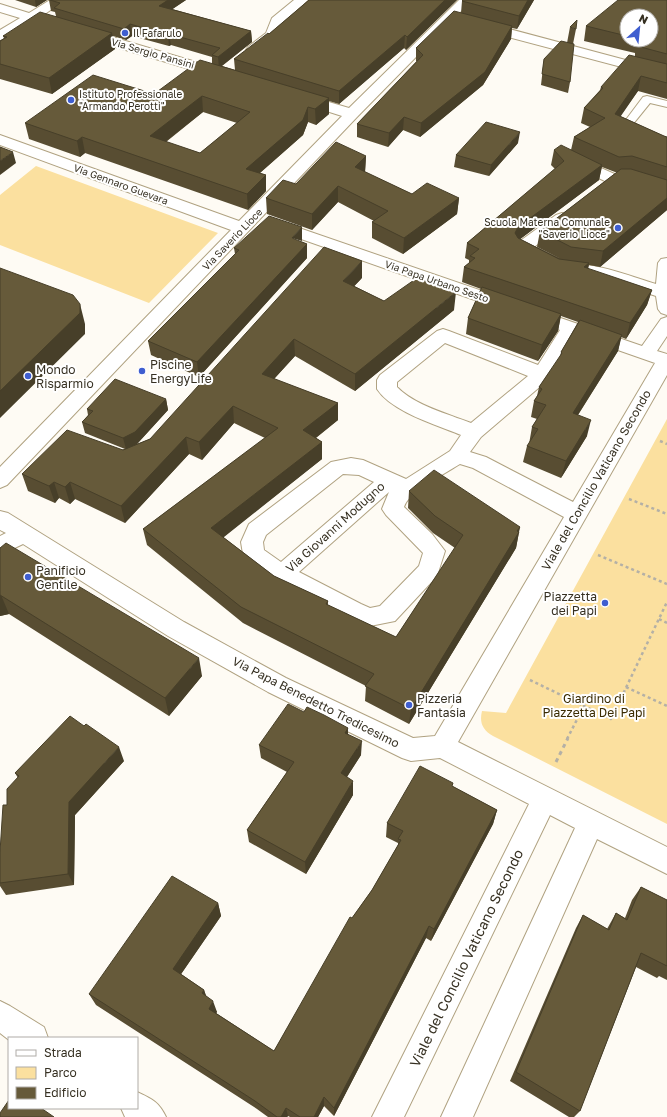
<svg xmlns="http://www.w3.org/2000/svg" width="667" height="1117" font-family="'Golos Text',sans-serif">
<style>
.green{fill:#fbe09f}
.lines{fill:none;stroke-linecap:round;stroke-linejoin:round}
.service-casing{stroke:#b0a281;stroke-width:2}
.minor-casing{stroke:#b0a281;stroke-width:2}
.path-far1{stroke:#b4b0a6;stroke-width:2.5;stroke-dasharray:3 3;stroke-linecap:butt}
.path{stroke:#b4b0a6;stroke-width:3;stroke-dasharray:4 4;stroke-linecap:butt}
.service{fill:#fff;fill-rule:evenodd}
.minor{fill:#fff;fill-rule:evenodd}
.wall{fill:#584d32;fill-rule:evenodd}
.shaded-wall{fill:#473f29}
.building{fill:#665a3a;stroke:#473f29;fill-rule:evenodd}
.poi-dot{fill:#3f5ed0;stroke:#fff;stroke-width:1.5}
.labels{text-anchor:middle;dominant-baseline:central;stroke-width:4;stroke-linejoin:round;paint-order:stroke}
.far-poi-label{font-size:10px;fill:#363022;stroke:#fff;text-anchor:start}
.far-street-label{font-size:10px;fill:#363022;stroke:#fff}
.poi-label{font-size:12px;fill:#363022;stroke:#fff;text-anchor:start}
.street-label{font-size:12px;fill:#363022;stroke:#fff}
.park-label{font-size:12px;fill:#3a2b02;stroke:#fff}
.near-street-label{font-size:14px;fill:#363022;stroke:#fff}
</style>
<rect width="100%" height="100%" fill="#fefbf4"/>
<path class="green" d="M 36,166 L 218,233 L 149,303 L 0,245 L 0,195 Z
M 667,419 L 667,824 L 493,736 C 483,730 479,723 482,711 L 506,713 Z"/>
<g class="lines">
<defs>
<path id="service" d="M 647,96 L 667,101 L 667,107 L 650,103 L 633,124 L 667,141 L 667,148 L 623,127 L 622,125 L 643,97 Z"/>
<path id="minor" d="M 50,0 L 65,0 L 42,16 L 226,71 L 228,74 L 226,77 L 221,78 L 216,77 L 32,22 L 5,39 L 0,40 L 0,30 L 20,18 L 0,12 L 0,4 L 29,13 Z
M 294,0 L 308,0 L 283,23 L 277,38 L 258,53 L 248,53 L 246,50 L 248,47 L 266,33 L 272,18 Z
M 459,0 L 472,0 L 357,117 L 7,485 L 0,488 L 0,467 L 231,230 L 0,145 L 0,135 L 239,221 L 342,116 L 295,101 L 293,98 L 295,95 L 300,94 L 305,95 L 349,108 Z
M 483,22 L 667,71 L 667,79 L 478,29 L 476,26 L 478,23 Z
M 574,156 L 619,176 L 621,179 L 619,182 L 613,184 L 607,182 L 569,164 L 566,161 L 569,158 Z
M 562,213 L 568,215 L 570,218 L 568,221 L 534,247 L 547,254 L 550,258 L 547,262 C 537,264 520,257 514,248 L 516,244 L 556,215 Z
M 273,219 L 642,346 L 661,319 L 667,317 L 667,336 L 657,351 L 667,354 L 667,375 L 458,742 L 667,847 L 667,874 L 597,839 L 473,1117 L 441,1117 L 575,828 L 550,815 L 404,1117 L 372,1117 L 529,804 L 440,758 L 411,761 L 402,758 L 268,692 L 168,636 L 23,544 L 0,555 L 0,536 L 6,533 L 0,530 L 0,511 L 8,513 L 184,622 L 286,678 L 413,738 L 435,736 L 564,517 L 473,468 L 460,464 C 446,473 408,492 404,507 L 432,534 L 445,551 L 437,576 L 395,621 L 370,626 L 345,618 L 274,580 L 246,560 L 243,554 L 241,542 L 249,524 L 331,462 L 351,458 L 363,460 L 406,479 L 450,451 L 461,435 C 437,425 392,412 377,389 L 377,380 L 380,375 L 437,331 L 443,329 L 449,331 L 538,365 L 560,330 L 267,227 L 265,224 L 267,221 ZM 575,335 L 655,363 L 573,502 L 486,457 L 470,452 L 481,437 L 549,379 ZM 445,343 L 528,376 L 471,423 C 448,414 414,405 397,387 L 397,382 ZM 343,474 L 359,475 L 374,482 L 281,562 L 264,550 L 263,542 L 266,535 ZM 389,492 L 382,509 L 386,515 L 423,553 L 419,566 L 380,606 L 370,608 L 361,604 L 299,572 Z
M 667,258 L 667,315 L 661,313 L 658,309 L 656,296 L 605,279 L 567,274 L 564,270 L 567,266 C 592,260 632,277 656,284 L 658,263 L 661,259 Z
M 0,1001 L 10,1006 L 44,1027 L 48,1038 L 9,1038 L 9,1040 L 0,1033 Z
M 137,1092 C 152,1099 159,1102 166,1117 L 125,1117 L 121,1108 L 137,1108 Z"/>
</defs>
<use href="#service" class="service-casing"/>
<use href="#minor" class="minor-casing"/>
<path class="path-far1" d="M 660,441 L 667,444
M 629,499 L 667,514
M 598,555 L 667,584
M 659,619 L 667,623
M 530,680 L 584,706
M 626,687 L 667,706
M 567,739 L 584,706 L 611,719 L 667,602"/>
<path class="path" d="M 556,762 L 568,738"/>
<use href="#service" class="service"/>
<use href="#minor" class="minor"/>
</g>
<path class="wall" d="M 15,0 L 47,0 L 36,7 Z
M 49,0 L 186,0 L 172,9 L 251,31 L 252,42 L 222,66 L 235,70 L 234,59 L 269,34 L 309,0 L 457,0 L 406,50 L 404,48 L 339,104 L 329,101 L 329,114 L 316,125 L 308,122 L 303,135 L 260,173 L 266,175 L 266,191 L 248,210 L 85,153 L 80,157 L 29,139 L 25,123 L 154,94 L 212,63 L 212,57 L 171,45 L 169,46 L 132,36 L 126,40 L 113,36 L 115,49 L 52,94 L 0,79 L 0,41 L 4,38 L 3,36 L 56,16 L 55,12 L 51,11 ZM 203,112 L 237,123 L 200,153 L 166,142 Z
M 534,0 L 517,29 L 512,28 L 511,39 L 483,85 L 420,137 L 403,130 L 388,147 L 357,137 L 357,124 L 417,61 L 416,61 L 416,48 L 461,13 L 462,1 Z
M 667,0 L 667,99 L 638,91 L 620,116 L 664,136 L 667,137 L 667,210 L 600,267 L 589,265 L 588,269 L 652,290 L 647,305 L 626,339 L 621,337 L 618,351 L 578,415 L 587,436 L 561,478 L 523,462 L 527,446 L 529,444 L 532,427 L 537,419 L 531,417 L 534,401 L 537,396 L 539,387 L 560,357 L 561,352 L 578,322 L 561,316 L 558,331 L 538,361 L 466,334 L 468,318 L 481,289 L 462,282 L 464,267 L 469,263 L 469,260 L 465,258 L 467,243 L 555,169 L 551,165 L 554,150 L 571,150 L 574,137 L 590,127 L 581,123 L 584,108 L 600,90 L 601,87 L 635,56 L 635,53 L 584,41 L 586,26 ZM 627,16 L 651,40 L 627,40 ZM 602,167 L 615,172 L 617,172 L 540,231 L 537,247 L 561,259 L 520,239 L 599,180 Z
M 570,27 L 576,29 L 573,44 L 570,82 L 568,93 L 541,85 L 544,59 L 567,43 Z
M 518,143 L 489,176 L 454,167 L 456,155 Z
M 366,156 L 365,172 L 412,194 L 459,198 L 457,214 L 403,254 L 372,238 L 372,222 L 374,221 L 338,202 L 312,230 L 267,214 L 266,198 L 296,184 Z
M 302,242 L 307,244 L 307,258 L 199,377 L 151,355 L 148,341 L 235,254 L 234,248 Z
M 362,278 L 354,286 L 384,301 L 454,310 L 355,391 L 295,356 L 274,379 L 338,403 L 338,420 L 316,438 L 322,442 L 322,459 L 223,537 L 274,576 L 328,601 L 328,605 L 396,637 L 455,548 L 433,533 L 408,508 L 409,491 L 520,527 L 516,548 L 409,724 L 365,701 L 366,686 L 243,623 L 147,545 L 143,529 L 265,438 L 234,423 L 202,460 L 189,454 L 125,523 L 75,499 L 70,504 L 59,498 L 55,503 L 28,491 L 22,474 L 125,449 L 85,433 L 82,422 L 88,415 L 87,409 L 166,399 L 168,410 L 137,444 L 132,446 L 150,439 Z
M 0,548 L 202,676 L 169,716 L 9,614 L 0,616 Z
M 304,712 L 348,728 L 348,734 L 361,755 L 347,777 L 353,795 L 306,874 L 249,842 L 247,830 L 287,772 L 261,758 L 259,745 Z
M 124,761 L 75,815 L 74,885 L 6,895 L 0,886 L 0,852 L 7,805 L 18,778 L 15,773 Z
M 452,786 L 497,810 L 493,824 L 431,941 L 426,938 L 334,1116 L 324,1106 L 318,1117 L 290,1117 L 288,1116 L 287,1117 L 268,1117 L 257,1109 L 96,1005 L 89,994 L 218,903 L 221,916 L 181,974 L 204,990 L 206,996 L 217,1012 L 216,1013 L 274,1051 L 352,918 L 372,890 L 398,845 L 398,843 L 386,837 L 387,823 Z
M 641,887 L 667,900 L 667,980 L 659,976 L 657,978 L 636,967 L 580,1111 L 574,1117 L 569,1117 L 510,1081 L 576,928 L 583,915 L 607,929 L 616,913 L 625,918 L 632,900 Z"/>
<path class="shaded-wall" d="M 35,0 L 47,0 L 36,7 Z
M 168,0 L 186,0 L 161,17 L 159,6 Z
M 445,0 L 457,0 L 406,50 L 407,37 Z
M 528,0 L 534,0 L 517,29 L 519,16 Z
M 130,24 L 132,36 L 126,40 L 124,29 Z
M 512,26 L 511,39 L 483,85 L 420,137 L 421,123 Z
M 251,31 L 252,42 L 219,68 L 218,57 Z
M 112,33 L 115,49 L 52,94 L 49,78 Z
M 169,34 L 171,45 L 169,46 L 168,35 Z
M 405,35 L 404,48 L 339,104 L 339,91 Z
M 641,76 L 638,91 L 612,129 L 615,114 Z
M 202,96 L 203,112 L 152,152 L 150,136 Z
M 329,98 L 329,114 L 316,125 L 315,109 Z
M 308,107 L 308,122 L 303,135 L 247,184 L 246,169 Z
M 404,117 L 403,130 L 388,147 L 389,133 Z
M 520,132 L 518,143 L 489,176 L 491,165 Z
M 82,137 L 85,153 L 80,157 L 77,141 Z
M 13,152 L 16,163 L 0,175 L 0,161 Z
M 366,156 L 365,172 L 355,184 L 355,167 Z
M 602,165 L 599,180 L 515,243 L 515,233 L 518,227 Z
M 266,175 L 266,191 L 248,210 L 247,194 Z
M 338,186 L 338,202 L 312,230 L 312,214 Z
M 459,198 L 457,214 L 403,254 L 404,238 Z
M 667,198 L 667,210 L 600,267 L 603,251 Z
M 302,227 L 302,241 L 292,238 Z
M 307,244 L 307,258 L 199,377 L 197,362 Z
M 362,261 L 362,278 L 343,298 L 343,281 Z
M 589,263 L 586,278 L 584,267 Z
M 652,290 L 647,305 L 626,339 L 630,323 Z
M 456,292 L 454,310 L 355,391 L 355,374 Z
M 80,304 L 85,324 L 85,334 L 0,418 L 0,391 Z
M 561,314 L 558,331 L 538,361 L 542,345 Z
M 622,335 L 618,351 L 569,429 L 573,413 Z
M 294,339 L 295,356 L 263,391 L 262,374 Z
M 166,399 L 168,410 L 137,444 L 126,449 L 123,438 Z
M 338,403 L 338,420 L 304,447 L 303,430 Z
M 233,406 L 234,423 L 202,460 L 199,442 Z
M 591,420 L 587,436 L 561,478 L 566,461 Z
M 186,437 L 189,454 L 125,523 L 121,506 Z
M 322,442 L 322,459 L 214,545 L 211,528 Z
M 54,482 L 59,498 L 55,503 L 49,486 Z
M 70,482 L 75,499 L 70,504 L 65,487 Z
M 520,527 L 518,534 L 519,532 L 516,548 L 409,724 L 411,709 Z
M 0,595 L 1,595 L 9,614 L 0,616 Z
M 199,658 L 202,676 L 169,716 L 165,698 Z
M 348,728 L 348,742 L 345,733 Z
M 362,741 L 361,755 L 341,786 L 341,773 Z
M 119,747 L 124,761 L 75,815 L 74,885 L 68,874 L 69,802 Z
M 353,781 L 353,795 L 306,874 L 305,862 Z
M 497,810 L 493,824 L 431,941 L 434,929 Z
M 218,903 L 221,916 L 177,980 L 173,969 Z
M 429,926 L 426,938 L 334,1116 L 334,1108 Z
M 204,990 L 208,1001 L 202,993 Z
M 213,1001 L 217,1012 L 212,1019 L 209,1009 Z
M 324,1097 L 324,1106 L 318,1117 L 314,1117 Z
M 286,1108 L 288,1116 L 287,1117 L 281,1117 Z"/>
<path class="building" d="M 50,0 L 168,0 L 159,6 L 251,31 L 218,57 L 212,55 L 220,48 L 169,34 L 168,35 L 130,24 L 124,29 L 54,8 L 60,3 Z
M 309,0 L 445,0 L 407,37 L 405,35 L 339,91 L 234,59 L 268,33 L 269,34 Z
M 463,0 L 528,0 L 519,16 L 462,1 Z
M 618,0 L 667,0 L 667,54 L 637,46 L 642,40 L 651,40 L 651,16 L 627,16 L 627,36 L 586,26 Z
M 454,11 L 512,26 L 485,72 L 421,123 L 404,117 L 389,133 L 357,124 L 423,55 L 416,48 Z
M 40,12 L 112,33 L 49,78 L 0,64 L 0,41 L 7,37 L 3,36 Z
M 577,20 L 576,29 L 570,27 Z
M 561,41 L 574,44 L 570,82 L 542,74 L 544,59 Z
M 629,55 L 667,64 L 667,83 L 641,76 L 615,114 L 664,136 L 667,137 L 667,167 L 632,156 L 619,157 L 574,137 L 605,118 L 584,108 L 603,88 L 601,87 Z
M 200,60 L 329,98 L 315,109 L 308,107 L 303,120 L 246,169 L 266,175 L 247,194 L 82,137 L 77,141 L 25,123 L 93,75 L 154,94 ZM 202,96 L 250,112 L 200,153 L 150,136 Z
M 486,122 L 520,132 L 491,165 L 456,155 Z
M 336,142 L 366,156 L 355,167 L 412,194 L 427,183 L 459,198 L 404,238 L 372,222 L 388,211 L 338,186 L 312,214 L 266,198 L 283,180 L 296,184 Z
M 561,145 L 602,165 L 518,227 L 515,233 L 518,238 L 559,259 L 589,263 L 584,267 L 652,290 L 630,323 L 464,267 L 475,258 L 470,256 L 479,249 L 467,243 L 564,161 L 554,150 Z
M 0,147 L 13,152 L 0,161 Z
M 621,169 L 631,169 L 667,180 L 667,198 L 603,251 L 571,247 L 540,231 Z
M 269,216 L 302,227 L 292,238 L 307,244 L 197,362 L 148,341 L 239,250 L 234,248 Z
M 324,247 L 362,261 L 343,281 L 384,301 L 417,278 L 456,292 L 355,374 L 294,339 L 262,374 L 338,403 L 303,430 L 322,442 L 211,528 L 274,576 L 328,601 L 326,604 L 396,637 L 463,535 L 435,516 L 409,491 L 434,470 L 520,527 L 517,531 L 519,532 L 411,709 L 365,686 L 374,674 L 241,607 L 143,529 L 278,428 L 233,406 L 199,442 L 186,437 L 121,506 L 70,482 L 65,487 L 54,482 L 49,486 L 22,474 L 67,430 L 123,450 L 150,439 Z
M 0,268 L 73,295 L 80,304 L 80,313 L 0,391 Z
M 482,287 L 561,314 L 542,345 L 468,318 Z
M 580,320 L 622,335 L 573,413 L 591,420 L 566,461 L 527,446 L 538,429 L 532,427 L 546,405 L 534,401 L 542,389 L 539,387 L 562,353 L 561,352 Z
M 115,379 L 166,399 L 135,432 L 123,438 L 82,422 L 93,411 L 87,409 Z
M 6,543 L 199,658 L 165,698 L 0,595 L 0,548 Z
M 288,704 L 304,712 L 307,707 L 324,715 L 348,728 L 345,733 L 362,741 L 341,773 L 353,781 L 305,862 L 247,830 L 294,762 L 259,745 Z
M 70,716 L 84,726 L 86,724 L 119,747 L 69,802 L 68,874 L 0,883 L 0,852 L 3,805 L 7,805 L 7,789 L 19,776 L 15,773 Z
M 420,766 L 453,783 L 452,786 L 497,810 L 434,929 L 429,926 L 334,1108 L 324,1097 L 314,1117 L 300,1117 L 286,1108 L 281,1117 L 277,1117 L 255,1101 L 89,994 L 172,876 L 218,903 L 173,969 L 204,990 L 202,993 L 213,1001 L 209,1009 L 274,1051 L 350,917 L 352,918 L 372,890 L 401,840 L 398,839 L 403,831 L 387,823 Z
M 641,887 L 667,900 L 667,966 L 641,953 L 580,1111 L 516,1072 L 583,915 L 609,930 L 616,913 L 627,920 Z
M 9,1100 L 9,1108 L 41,1108 L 54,1117 L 0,1117 L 0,1113 Z"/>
<g class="poi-dot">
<circle cx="125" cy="33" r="4"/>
<circle cx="71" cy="100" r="4"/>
<circle cx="618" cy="228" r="4"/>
<circle cx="142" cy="371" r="4"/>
<circle cx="28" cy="376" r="4"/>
<circle cx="28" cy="577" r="4"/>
<circle cx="605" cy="603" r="4"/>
<circle cx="409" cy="705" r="4"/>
</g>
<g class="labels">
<g class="far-poi-label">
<text x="133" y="33">Il Fafarulo</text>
<text x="79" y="94">Istituto Professionale<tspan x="79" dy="12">"Armando Perotti"</tspan></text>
<text x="610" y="222" text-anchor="end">Scuola Materna Comunale<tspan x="610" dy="12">"Saverio Lioce"</tspan></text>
</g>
<g class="far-street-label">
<text transform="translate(153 53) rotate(16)">Via Sergio Pansini</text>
<text transform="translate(121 184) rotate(20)">Via Gennaro Guevara</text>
<text transform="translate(232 239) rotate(-46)">Via Saverio Lioce</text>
<text transform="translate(437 281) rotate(19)">Via Papa Urbano Sesto</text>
</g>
<g class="poi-label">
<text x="150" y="364">Piscine<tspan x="150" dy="14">EnergyLife</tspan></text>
<text x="36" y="369">Mondo<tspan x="36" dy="14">Risparmio</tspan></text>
<text x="36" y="570">Panificio<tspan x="36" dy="14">Gentile</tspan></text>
<text x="597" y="596" text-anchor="end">Piazzetta<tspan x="597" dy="14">dei Papi</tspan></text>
<text x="417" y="698">Pizzeria<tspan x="417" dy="14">Fantasia</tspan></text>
</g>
<g class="street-label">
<text transform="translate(596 480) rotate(-60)">Viale del Concilio Vaticano Secondo</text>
<text transform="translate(335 527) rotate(-42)">Via Giovanni Modugno</text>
<text transform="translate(316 702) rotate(27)">Via Papa Benedetto Tredicesimo</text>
</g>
<g class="park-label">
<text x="594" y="698">Giardino di<tspan x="594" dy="14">Piazzetta Dei Papi</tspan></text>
</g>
<g class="near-street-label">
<text transform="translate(466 958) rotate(-64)">Viale del Concilio Vaticano Secondo</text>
</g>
</g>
<rect x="8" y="1037" width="130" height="72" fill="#ffffff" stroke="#afaca7"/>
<rect x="16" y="1050" width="20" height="6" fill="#ffffff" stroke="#afaca7"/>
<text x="44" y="1057" font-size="12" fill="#363022">Strada</text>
<rect x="16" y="1067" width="20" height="12" fill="#fbe09f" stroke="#afaca7"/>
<text x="44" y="1077" font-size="12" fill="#363022">Parco</text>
<rect x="16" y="1087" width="20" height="12" fill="#665a3a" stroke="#afaca7"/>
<text x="44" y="1097" font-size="12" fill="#363022">Edificio</text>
<g transform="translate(639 28) rotate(27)"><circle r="19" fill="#ffffff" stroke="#afaca7"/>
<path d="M0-3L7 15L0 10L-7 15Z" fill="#3f5ed0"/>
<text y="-6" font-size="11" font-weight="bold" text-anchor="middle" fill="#363022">N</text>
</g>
</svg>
